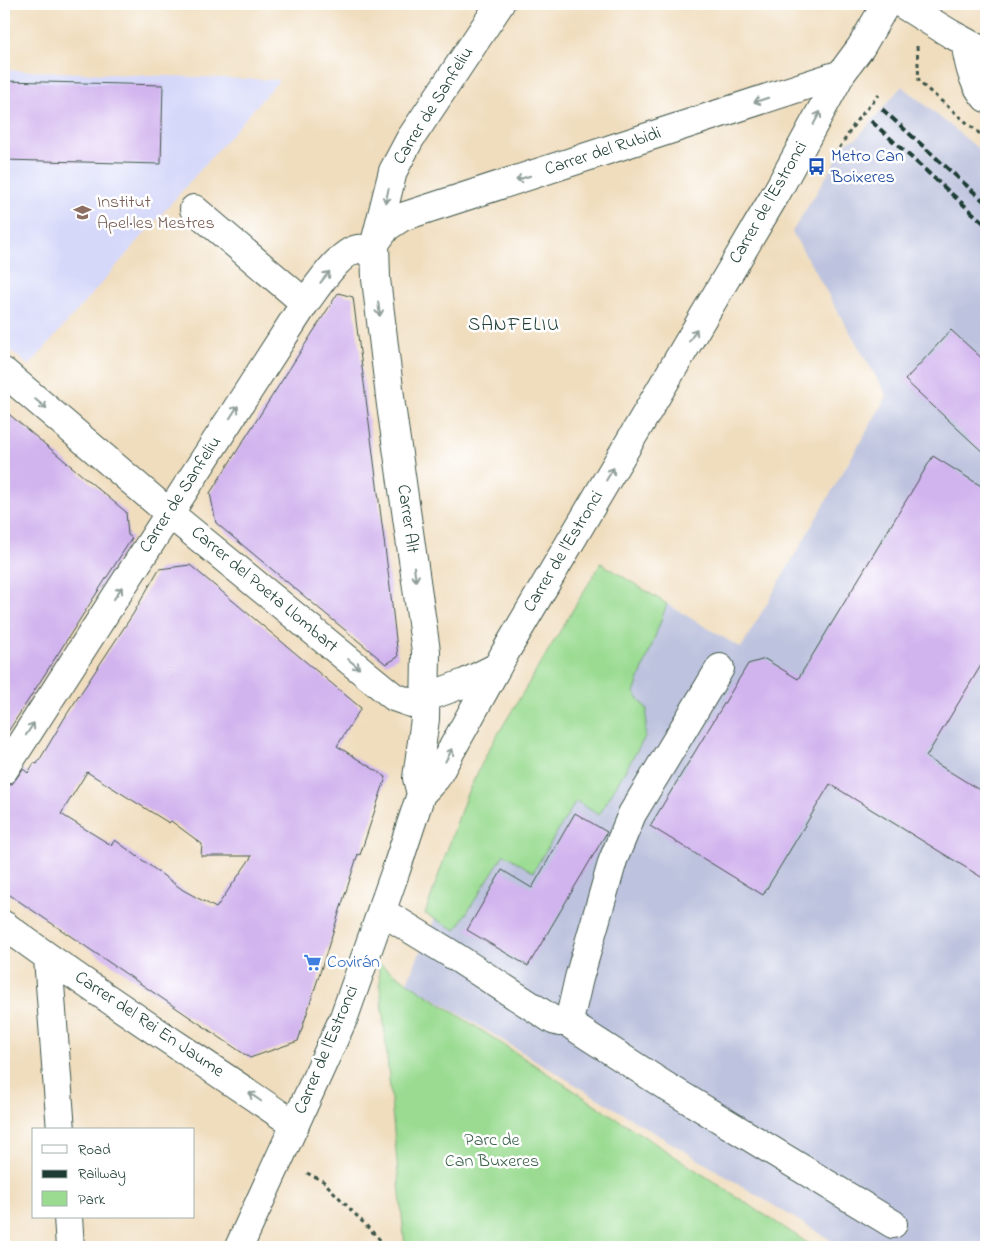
<svg xmlns="http://www.w3.org/2000/svg" width="990" height="1251" font-family="'Indie Flower',sans-serif">
<style>
.built{fill:#d5d8f9}
.industrial{fill:#bdc3de}
.green{fill:#9adb91;stroke:#5c8c62}
.building{fill:#d1b4ee;fill-rule:evenodd}
.lines{fill:none;stroke-linecap:round;stroke-linejoin:round}
.minor-casing{stroke:#3e5549;stroke-width:30}
.path{stroke:#3e5549;stroke-width:3;stroke-dasharray:4 4;stroke-linecap:butt}
.minor{stroke:#fff;stroke-width:28}
.rail{stroke:#1f3d34;stroke-width:4;stroke-dasharray:8 4;stroke-linecap:butt}
.oneway{stroke:#8f9e9a}
.labels{text-anchor:middle;dominant-baseline:central;stroke-width:5;stroke-linejoin:round;paint-order:stroke}
.street-label{font-size:18px;fill:#1f3d34;stroke:#fff}
.transit-label{font-size:18px;fill:#164399;stroke:#fff;text-anchor:start}
.education-label{font-size:18px;fill:#785e54;stroke:#fff;text-anchor:start}
.shop-label{font-size:18px;fill:#366cbe;stroke:#fff;text-anchor:start}
.park-label{font-size:18px;fill:#3e644b;stroke:#fff}
.neighbourhood-label{font-size:19px;letter-spacing:1px;fill:#1f3d34;stroke:#fff}
</style>
<rect width="100%" height="100%" fill="#fff"/>
<filter id="ink" filterUnits="userSpaceOnUse"><feTurbulence type="fractalNoise" baseFrequency=".02" numOctaves="2"/><feDisplacementMap in="SourceGraphic" scale="10" xChannelSelector="R" yChannelSelector="G"/><feConvolveMatrix kernelMatrix="1 2 1 2 8 2 1 2 1" color-interpolation-filters="sRGB"/></filter>
<filter id="wash" filterUnits="userSpaceOnUse"><feTurbulence type="fractalNoise" baseFrequency=".0096" numOctaves="4" result="noise"/><feDisplacementMap in="SourceGraphic" scale="20" xChannelSelector="R" yChannelSelector="G"/><feGaussianBlur stdDeviation="1.12" result="paint"/><feColorMatrix in="noise" values="0 0 0 0 0 0 0 0 0 0 0 0 0 0 0 0 0 1.4 0 .05"/><feComposite in="paint" operator="in"/></filter>
<g filter="url(#wash)">
<rect width="100%" height="100%" fill="#f0ddbe"/>
<path class="built" d="M 4,70 L 279,80 L 29,366 L 4,345 Z"/>
<path class="industrial" d="M 902,86 L 986,155 L 986,1247 L 842,1247 L 407,982 L 435,918 L 456,930 L 504,854 L 533,872 L 576,801 L 599,815 L 646,709 L 634,693 L 667,604 L 741,648 L 887,396 L 792,232 L 848,141 L 857,138 Z"/>
<path class="green" d="M 601,563 L 667,604 L 634,693 L 647,709 L 645,737 L 599,815 L 576,801 L 533,872 L 504,854 L 456,930 L 425,914 L 466,796 L 489,749 Z
M 378,963 L 814,1247 L 405,1247 Z"/>
<g id="blocks">
<path class="building" d="M 4,81 L 163,85 L 161,164 L 4,160 Z
M 338,293 L 353,297 L 389,579 L 398,657 L 386,664 L 216,523 L 210,493 Z
M 951,330 L 986,362 L 986,455 L 905,380 Z
M 4,410 L 126,512 L 128,535 L 132,538 L 4,738 Z
M 933,456 L 986,489 L 986,657 L 926,757 L 986,794 L 986,880 L 830,784 L 763,895 L 650,826 L 748,664 L 765,659 L 798,679 Z
M 190,565 L 361,708 L 337,746 L 386,777 L 360,855 L 358,854 L 298,1041 L 250,1058 L 4,891 L 4,786 L 12,784 L 23,769 L 28,773 L 34,763 L 37,764 L 67,714 L 133,614 L 159,569 ZM 87,772 L 169,823 L 171,821 L 202,844 L 201,856 L 252,856 L 216,908 L 183,890 L 115,840 L 111,845 L 61,814 Z
M 575,813 L 607,832 L 528,966 L 467,930 L 502,870 L 532,888 Z"/>
</g>
</g>
<g filter="url(#ink)">
<use href="#blocks" fill-opacity="0" stroke="#3e5549" stroke-width="1"/>
<g class="lines">
<defs>
<path id="minor" d="M 902,4 L 951,34 L 986,53
M 965,42 C 969,63 971,81 986,98
M 194,209 L 305,303
M 376,242 L 387,227 L 402,217 L 841,74
M 4,372 L 169,513 L 394,697 L 411,703 L 465,683 L 497,667
M 4,770 L 305,303 C 315,290 344,244 363,249 C 369,251 371,255 374,260
M 421,794 L 417,778 L 425,719 L 426,651 L 391,405 L 376,279 L 375,243 L 393,171 L 410,139 L 500,4
M 381,911 L 448,952 L 553,1020 L 560,1022 L 565,1021 L 570,1017 L 579,978 L 613,860 L 632,814 L 720,668
M 4,925 C 98,995 198,1058 295,1125
M 48,958 L 61,1130
M 565,1021 L 664,1085 L 893,1224
M 68,1217 L 70,1247
M 239,1247 L 344,1017 L 396,870 L 421,794 L 436,778 L 506,651 L 777,192 L 841,74 L 861,47 L 886,4"/>
</defs>
<use href="#minor" class="minor-casing"/>
<path class="path" d="M 917,46 L 919,82 L 986,139
M 835,155 L 857,120 L 879,95
M 307,1173 L 323,1181 L 387,1247"/>
<use href="#minor" class="minor"/>
<path class="rail" d="M 882,109 L 986,203
M 871,121 L 986,225"/>
</g>
<defs><path id="oneway-shaft" d="M-6 0H5M1.5-3L5.5 0L1.5 3" fill="none" stroke-width="1.6" stroke-linecap="round" stroke-linejoin="round" transform="scale(1.25)"/></defs>
<g class="oneway">
<use href="#oneway-shaft" transform="translate(761 100) rotate(162)"/>
<use href="#oneway-shaft" transform="translate(817 118) rotate(-62)"/>
<use href="#oneway-shaft" transform="translate(523 178) rotate(162)"/>
<use href="#oneway-shaft" transform="translate(387 196) rotate(102)"/>
<use href="#oneway-shaft" transform="translate(325 277) rotate(-51)"/>
<use href="#oneway-shaft" transform="translate(379 309) rotate(83)"/>
<use href="#oneway-shaft" transform="translate(693 335) rotate(-59)"/>
<use href="#oneway-shaft" transform="translate(41 404) rotate(40)"/>
<use href="#oneway-shaft" transform="translate(234 412) rotate(-57)"/>
<use href="#oneway-shaft" transform="translate(610 474) rotate(-59)"/>
<use href="#oneway-shaft" transform="translate(415 574) rotate(82)"/>
<use href="#oneway-shaft" transform="translate(118 593) rotate(-57)"/>
<use href="#oneway-shaft" transform="translate(354 664) rotate(40)"/>
<use href="#oneway-shaft" transform="translate(30 729) rotate(-57)"/>
<use href="#oneway-shaft" transform="translate(449 755) rotate(-61)"/>
<use href="#oneway-shaft" transform="translate(255 1097) rotate(-145)"/>
</g>
</g>
<defs>
<symbol id="bus-bare" viewBox="-9 -9 18 18"><path d="M-5-6H5V4H4V6H2V4H-2V6H-4V4H-5ZM-3.5-4V0h7V-4ZM-3.5 1.2v1.5H-2V1.2ZM2 1.2v1.5H3.5V1.2Z" fill="#1a4fb4" stroke="#fff" stroke-width="2.5" paint-order="stroke"/></symbol>
<symbol id="school-bare" viewBox="-9 -9 18 18"><path d="M0-5L7-2L0 1L-7-2ZM-4 1L0 2.5L4 1V4Q0 6-4 4Z" fill="#8d6e63" stroke="#fff" stroke-width="2.5" paint-order="stroke"/></symbol>
<symbol id="supermarket-bare" viewBox="-9 -9 18 18"><path d="M-6-5.5h2.5l.6 2H6L4.5 2H-2.5L-4.4-4H-6ZM-1.5 3.2a1.3 1.3 0 1 0 .1 0ZM3 3.2a1.3 1.3 0 1 0 .1 0Z" fill="#3f7fe0" stroke="#fff" stroke-width="2.5" paint-order="stroke"/></symbol>
</defs>
<g fill-rule="evenodd">
<use href="#bus-bare" x="804" y="154" width="25" height="25"/>
<use href="#school-bare" x="70" y="200" width="25" height="25"/>
<use href="#supermarket-bare" x="300" y="950" width="25" height="25"/>
</g>
<g class="labels">
<g class="street-label">
<text transform="translate(434 106) rotate(-58)">Carrer de Sanfeliu</text>
<text transform="translate(603 152) rotate(-18)">Carrer del Rubidi</text>
<text transform="translate(769 203) rotate(-60)">Carrer de l'Estronci</text>
<text transform="translate(181 495) rotate(-57)">Carrer de Sanfeliu</text>
<text transform="translate(407 519) rotate(82)">Carrer Alt</text>
<text transform="translate(564 552) rotate(-59)">Carrer de l'Estronci</text>
<text transform="translate(264 590) rotate(40)">Carrer del Poeta Llombart</text>
<text transform="translate(149 1025) rotate(34)">Carrer del Rei En Jaume</text>
<text transform="translate(327 1050) rotate(-67)">Carrer de l'Estronci</text>
</g>
<g class="transit-label">
<text x="831" y="157">Metro Can<tspan x="831" dy="21">Boixeres</tspan></text>
</g>
<g class="education-label">
<text x="97" y="203">Institut<tspan x="97" dy="21">Apel·les Mestres</tspan></text>
</g>
<g class="shop-label">
<text x="327" y="963">Covirán</text>
</g>
<g class="park-label">
<text x="492" y="1141">Parc de<tspan x="492" dy="21">Can Buxeres</tspan></text>
</g>
<g class="neighbourhood-label">
<text x="514" y="325">SANFELIU</text>
</g>
</g>
<rect width="990" height="1251" fill="none" stroke="#fff" stroke-width="20"/>
<rect x="32" y="1128" width="162" height="90" fill="#ffffff" stroke="#a5b1ae"/>
<rect x="42" y="1145" width="25" height="8" fill="#ffffff" stroke="#a5b1ae"/>
<text x="78" y="1154" font-size="15" fill="#1f3d34">Road</text>
<rect x="42" y="1170" width="25" height="8" fill="#1f3d34" stroke="#a5b1ae"/>
<text x="78" y="1178" font-size="15" fill="#1f3d34">Railway</text>
<rect x="42" y="1191" width="25" height="15" fill="#9adb91" stroke="#a5b1ae"/>
<text x="78" y="1204" font-size="15" fill="#1f3d34">Park</text>
</svg>
